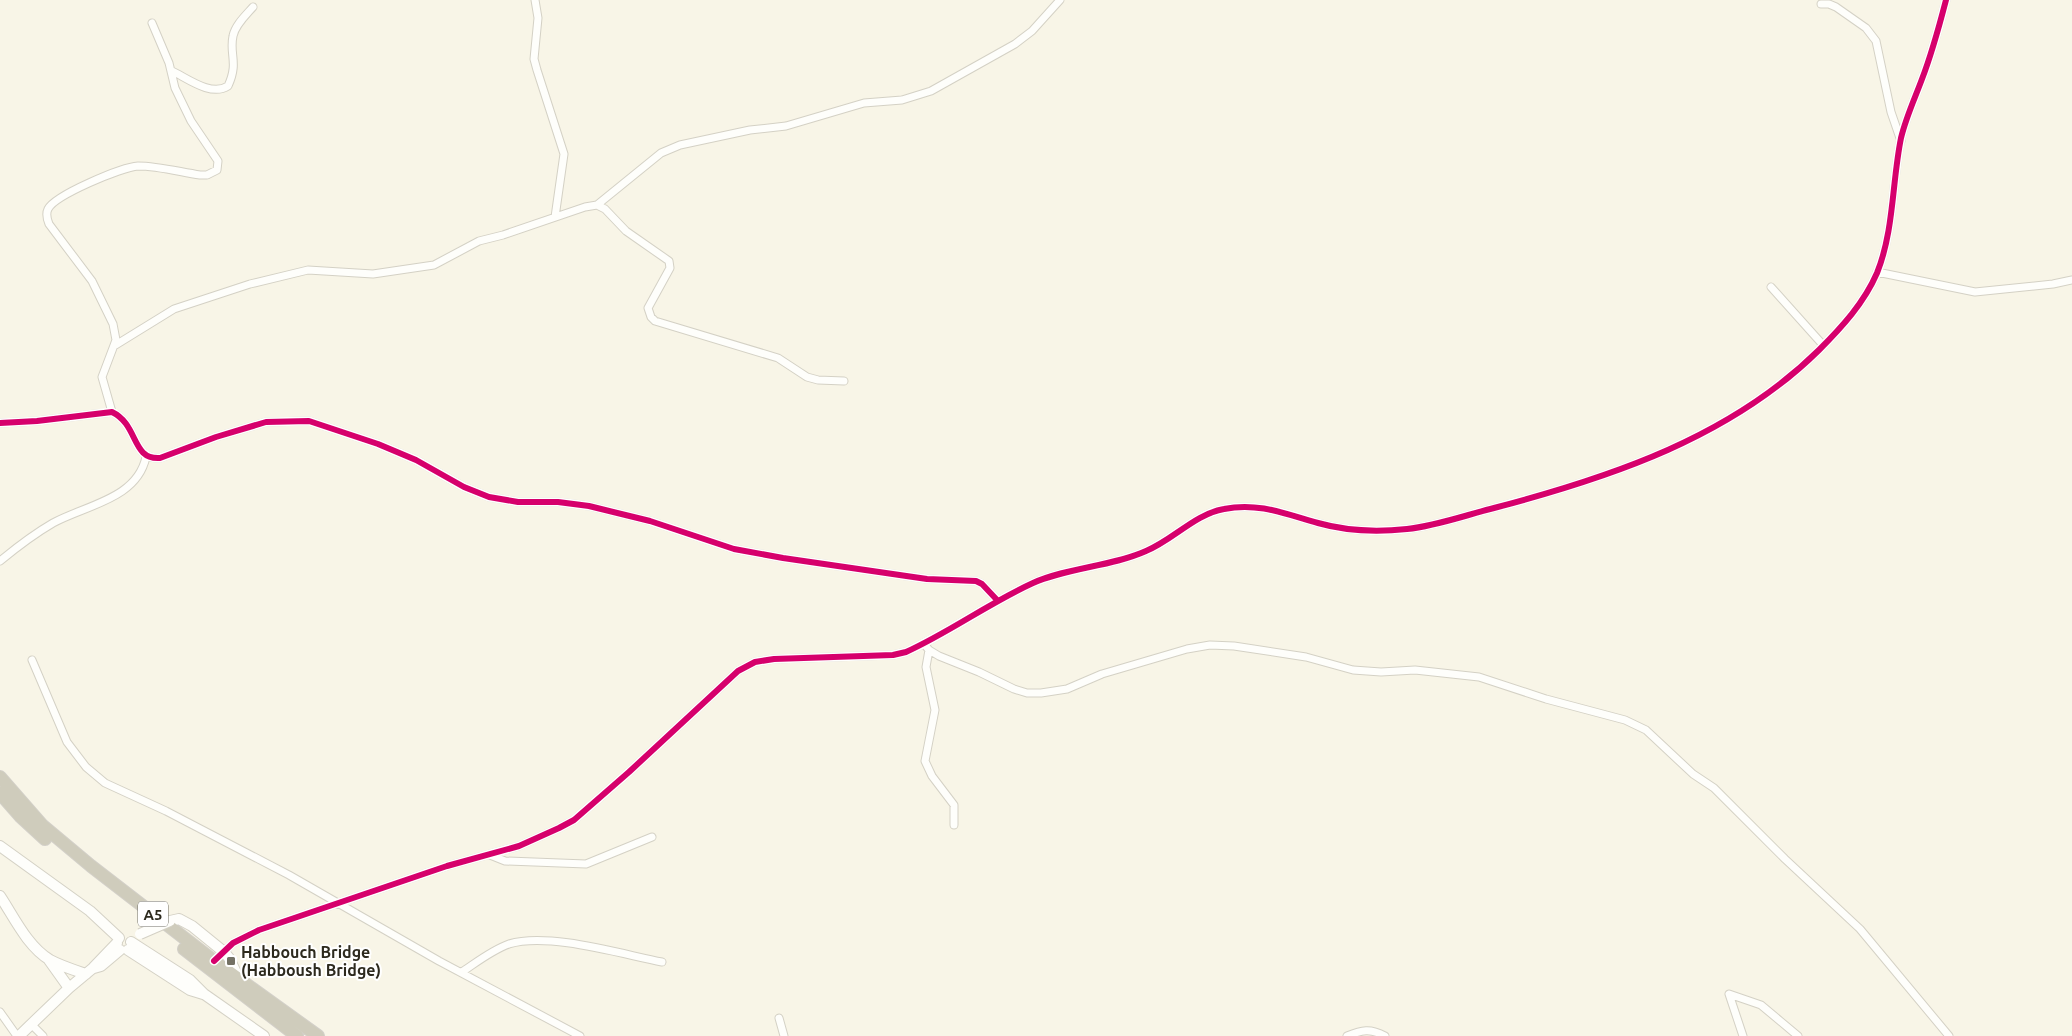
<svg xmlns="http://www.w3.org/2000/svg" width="2072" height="1036" font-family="Ubuntu,sans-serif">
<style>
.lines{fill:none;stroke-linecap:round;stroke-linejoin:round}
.street-casing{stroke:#d4d1c5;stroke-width:9}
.secondary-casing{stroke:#d4d1c5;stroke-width:12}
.highway-casing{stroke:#d3d0c9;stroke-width:14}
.street{stroke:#fefefb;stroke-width:7}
.secondary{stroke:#fefefb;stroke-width:10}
.highway{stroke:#cfccbc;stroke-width:12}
.secondary-bridge-casing{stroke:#d4d1c5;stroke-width:12;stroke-linecap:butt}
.secondary-bridge{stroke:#fefefb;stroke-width:10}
.cycleway-casing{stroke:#fff;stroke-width:9}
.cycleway{stroke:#d6006c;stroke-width:6}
.poi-dot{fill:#747164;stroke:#fff;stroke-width:2}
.labels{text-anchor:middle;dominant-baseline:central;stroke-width:4;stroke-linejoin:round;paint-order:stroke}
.shield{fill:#fff;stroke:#6c6a62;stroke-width:1}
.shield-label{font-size:15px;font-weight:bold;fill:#2d2a1e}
.poi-label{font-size:16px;font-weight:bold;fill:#2d2a1e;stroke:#fff;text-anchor:start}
</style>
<rect width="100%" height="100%" fill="#f8f5e7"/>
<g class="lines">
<defs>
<path id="street" d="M 535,0 L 538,18 L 534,59 L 537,70 L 564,154 L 555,217
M 1821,4 L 1829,4 L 1836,7 L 1866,28 L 1876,41 L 1891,112 L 1901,141
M 172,71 C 187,78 211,97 228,86 C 239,62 229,55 233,36 C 235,25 246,15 253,7
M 597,205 L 661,153 L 680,145 L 750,130 L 786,126 L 864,103 L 902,100 L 931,91 L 1015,44 L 1032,31 L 1060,0
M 1877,272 L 1975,292 L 2053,284 L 2072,280
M 1771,287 L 1823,345
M 114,346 L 174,309 L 250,284 L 308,270 L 373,274 L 434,265 L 479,241 L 503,235 L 585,207 L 597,205 L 605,209 L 626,231 L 669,261 L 670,268 L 648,308 L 651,317 L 655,321 L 778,358 L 807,377 L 818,380 L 844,381
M 112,412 L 102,377 L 116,340 L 113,324 L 92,281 L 49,224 C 47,219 46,213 48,209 C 55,195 122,167 138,166 C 158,166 180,172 200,175 L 207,175 L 217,170 L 218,161 L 191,121 L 175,88 L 169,63 L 152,23
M 0,423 L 37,421 L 112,412 C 139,425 131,460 160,458 L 216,437 L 266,422 L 309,421 L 378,444 L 416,460 L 464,487 L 489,497 L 518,502 L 558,502 L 589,506 L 650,521 L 734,549 L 783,558 L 927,579 L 976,581 L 982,584 L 998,601
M 0,561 C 17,547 34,534 53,523 C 86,505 137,499 146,457
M 924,644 L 929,650 L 939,656 L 979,672 L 1014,689 L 1027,693 L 1041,693 L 1067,689 L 1102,674 L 1187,649 L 1210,645 L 1234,646 L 1306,657 L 1353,670 L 1381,672 L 1415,670 L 1479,677 L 1546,699 L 1625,720 L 1646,730 L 1693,774 L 1714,788 L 1785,859 L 1860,929 L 1949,1036
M 929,650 L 926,667 L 935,710 L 925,761 L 932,776 L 954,805 L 954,825
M 32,660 L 67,742 L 86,767 L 105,783 L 166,811 L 289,875 L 439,961 L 580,1036
M 490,855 L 505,861 L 586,864 L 652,837
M 214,961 L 233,943 L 259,930 L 447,866 L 519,846 L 559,828 L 574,820 L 629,772 L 738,671 L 755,662 L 774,659 L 893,655 L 906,652 C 950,632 989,603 1033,583 C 1069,567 1110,567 1146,551 C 1173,540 1195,514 1224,509 C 1258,502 1286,514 1318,523 C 1346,531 1378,532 1407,529 C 1436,526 1466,515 1494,508 C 1612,477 1731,437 1819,350 C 1842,327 1864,303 1877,273 C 1894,231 1892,182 1901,138 C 1906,117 1915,98 1922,79 C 1932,53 1939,27 1946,0
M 462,972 C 477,962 492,950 509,944 C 548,932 621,954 662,962
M 0,1012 L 17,1036
M 779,1018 L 784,1036
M 31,1024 L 43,1036
M 1347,1036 C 1362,1030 1370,1028 1385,1036
M 1743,1036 L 1729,994 L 1761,1005 L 1798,1036"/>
<path id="secondary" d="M 0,846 L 90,911 L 119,938
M 0,896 C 14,917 27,946 50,960 C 61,966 74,970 86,974
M 170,921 L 179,919 L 192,926 L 224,952 L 229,958 L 239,979
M 131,942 L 190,980 L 204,994 L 264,1036
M 128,950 L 190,990 L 203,994
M 49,960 L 69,988
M 94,968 L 101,966 L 120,950
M 19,1036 L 69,988 L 93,968 L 117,943"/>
<path id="highway" d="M 0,777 L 42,825 L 91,866 L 214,961 L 318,1036
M 0,793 L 20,816 L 45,839
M 184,949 L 297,1036"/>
</defs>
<use href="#street" class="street-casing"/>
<use href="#secondary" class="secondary-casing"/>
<use href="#highway" class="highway-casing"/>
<use href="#street" class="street"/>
<use href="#secondary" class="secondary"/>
<use href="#highway" class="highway"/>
<defs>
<path id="secondary-bridge" d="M 140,934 L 170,921"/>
</defs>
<use href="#secondary-bridge" class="secondary-bridge-casing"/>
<use href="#secondary-bridge" class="secondary-bridge"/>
<defs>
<path id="cycleway" d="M 0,423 L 37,421 L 112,412 C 139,425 131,460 160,458 L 216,437 L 266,422 L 309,421 L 378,444 L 416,460 L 464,487 L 489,497 L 518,502 L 558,502 L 589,506 L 650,521 L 734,549 L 783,558 L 927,579 L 976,581 L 982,584 L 998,601
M 214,961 L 233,943 L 259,930 L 447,866 L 519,846 L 559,828 L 574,820 L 629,772 L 738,671 L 755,662 L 774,659 L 893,655 L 906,652 C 950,632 989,603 1033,583 C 1069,567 1110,567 1146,551 C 1173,540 1195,514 1224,509 C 1258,502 1286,514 1318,523 C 1346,531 1378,532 1407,529 C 1436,526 1466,515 1494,508 C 1612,477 1731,437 1819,350 C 1842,327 1864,303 1877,273 C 1894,231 1892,182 1901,138 C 1906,117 1915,98 1922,79 C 1932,53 1939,27 1946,0"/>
</defs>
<use href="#cycleway" class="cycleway-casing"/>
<use href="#cycleway" class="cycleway"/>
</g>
<rect class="poi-dot" x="226" y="956" width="10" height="10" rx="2.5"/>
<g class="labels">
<rect class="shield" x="138" y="901.5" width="30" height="25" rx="4"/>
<g class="shield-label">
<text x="153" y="914">A5</text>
</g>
<g class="poi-label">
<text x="241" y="952">Habbouch Bridge<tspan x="241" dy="18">(Habboush Bridge)</tspan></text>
</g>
</g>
</svg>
